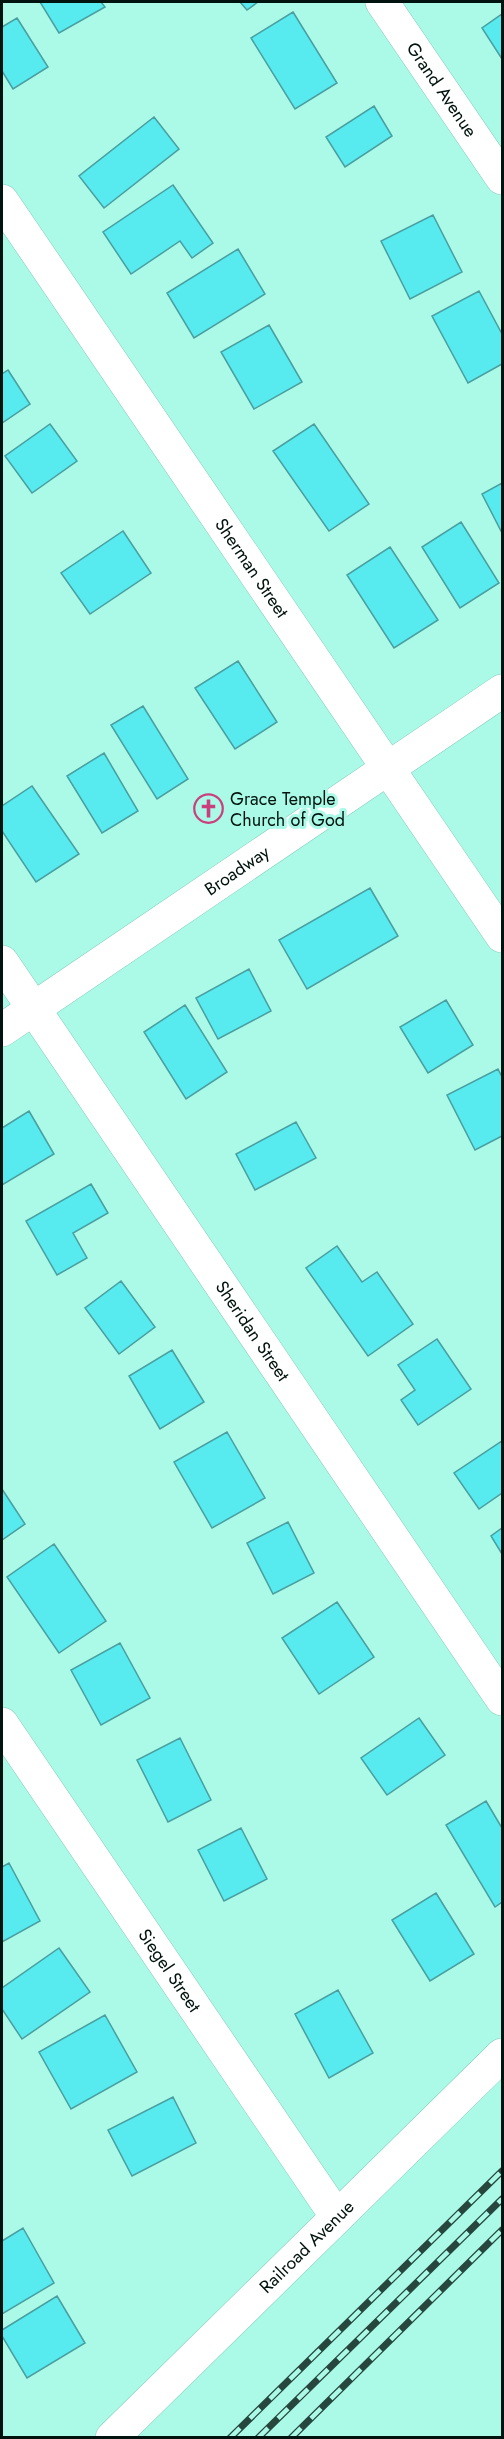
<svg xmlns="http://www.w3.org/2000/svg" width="504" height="2439" font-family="Jost,sans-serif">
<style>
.building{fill:#57eaee;stroke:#499ea0;stroke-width:1.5}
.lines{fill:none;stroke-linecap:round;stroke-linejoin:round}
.minor-casing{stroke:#80cebc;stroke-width:34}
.minor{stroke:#fff;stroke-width:33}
.rail-casing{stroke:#26463e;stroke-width:7}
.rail{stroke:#abfae7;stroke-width:4.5;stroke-dasharray:14;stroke-linecap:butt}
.labels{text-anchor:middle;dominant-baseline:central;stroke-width:6;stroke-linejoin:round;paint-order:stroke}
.street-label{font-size:18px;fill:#00130e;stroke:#abfae7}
.poi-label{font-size:18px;fill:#00130e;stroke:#abfae7;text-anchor:start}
</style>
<rect width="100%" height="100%" fill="#abfae7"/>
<path class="building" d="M 40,2 L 101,2 L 105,7 L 59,33 Z
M 240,2 L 258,2 L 247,10 Z
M 293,12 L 337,83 L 295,109 L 251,38 Z
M 502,14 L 502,59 L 482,28 Z
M 17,18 L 48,67 L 13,89 L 2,71 L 2,27 Z
M 374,106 L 392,136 L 345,167 L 326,137 Z
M 154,117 L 179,149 L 104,208 L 79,176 Z
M 173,185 L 213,243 L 192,258 L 180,241 L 131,274 L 103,232 Z
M 433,215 L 462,272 L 410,299 L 381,241 Z
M 238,249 L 265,294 L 194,338 L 167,293 Z
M 479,291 L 502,334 L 502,364 L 468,383 L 432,316 Z
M 269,325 L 302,382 L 254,409 L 221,352 Z
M 8,370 L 30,404 L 2,423 L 2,374 Z
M 50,424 L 77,461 L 32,493 L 5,456 Z
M 314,424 L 369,504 L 329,531 L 273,451 Z
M 502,483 L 502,533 L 482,494 Z
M 461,522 L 499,583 L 460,608 L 422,547 Z
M 123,531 L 151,573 L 90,614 L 61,573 Z
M 390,547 L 438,620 L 394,648 L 347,575 Z
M 238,661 L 277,722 L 235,749 L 195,688 Z
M 143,706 L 188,779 L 157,799 L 111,725 Z
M 104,753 L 138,811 L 102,833 L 67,776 Z
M 32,786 L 79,854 L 36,882 L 2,831 L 2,806 Z
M 370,888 L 398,936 L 307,989 L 279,940 Z
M 249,969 L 271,1011 L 218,1039 L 196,998 Z
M 446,1000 L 473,1045 L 428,1073 L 400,1027 Z
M 185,1005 L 227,1072 L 186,1099 L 144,1032 Z
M 498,1069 L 502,1077 L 502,1136 L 475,1150 L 447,1095 Z
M 29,1111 L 54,1154 L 2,1185 L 2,1128 Z
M 296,1122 L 316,1158 L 255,1190 L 236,1154 Z
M 91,1184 L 108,1213 L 73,1233 L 87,1258 L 57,1275 L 26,1221 Z
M 337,1246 L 362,1282 L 377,1272 L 413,1324 L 368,1356 L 306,1268 Z
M 121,1281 L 155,1327 L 119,1354 L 85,1308 Z
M 437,1339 L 471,1389 L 418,1425 L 401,1400 L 415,1390 L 398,1365 Z
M 172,1350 L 204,1402 L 160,1429 L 129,1376 Z
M 227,1432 L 265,1498 L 212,1528 L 174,1462 Z
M 502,1441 L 502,1493 L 479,1509 L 454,1473 Z
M 2,1489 L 25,1524 L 2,1540 Z
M 288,1522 L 314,1573 L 273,1594 L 247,1543 Z
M 502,1528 L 502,1554 L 491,1536 Z
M 54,1544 L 106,1621 L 59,1653 L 7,1577 Z
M 337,1602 L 374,1657 L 319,1694 L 282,1638 Z
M 120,1643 L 150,1698 L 101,1725 L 71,1670 Z
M 419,1718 L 445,1755 L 387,1795 L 361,1758 Z
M 180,1738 L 211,1800 L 168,1822 L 137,1760 Z
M 486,1801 L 502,1828 L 502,1902 L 495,1907 L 446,1825 Z
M 241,1828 L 267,1879 L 224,1901 L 198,1850 Z
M 9,1863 L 40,1921 L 2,1942 L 2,1867 Z
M 436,1893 L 474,1954 L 430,1981 L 392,1920 Z
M 59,1948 L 90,1992 L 22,2039 L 2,2009 L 2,1988 Z
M 338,1990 L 373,2053 L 329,2078 L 295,2014 Z
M 105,2015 L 137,2072 L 71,2109 L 39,2052 Z
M 173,2097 L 196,2143 L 132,2176 L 108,2130 Z
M 23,2228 L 54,2283 L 2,2314 L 2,2241 Z
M 57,2296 L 85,2343 L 27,2378 L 2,2336 L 2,2330 Z"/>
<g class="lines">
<defs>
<g id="minor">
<path id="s1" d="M 382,2 L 502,178"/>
<path id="s2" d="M 2,201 L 502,936"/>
<path id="s3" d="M 2,962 L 502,1699"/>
<path id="s4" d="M 2,1030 L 502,691"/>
<path id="s5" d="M 2,1724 L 337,2217"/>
<path id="s6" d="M 112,2438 L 502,2055"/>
</g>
</defs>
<use href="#minor" class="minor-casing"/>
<use href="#minor" class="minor"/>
<defs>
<path id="rail" d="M 230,2438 L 502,2171
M 258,2438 L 502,2199
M 291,2438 L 502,2230"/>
</defs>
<use href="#rail" class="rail-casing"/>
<use href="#rail" class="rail"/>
</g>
<defs>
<symbol id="church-ring" viewBox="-11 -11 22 22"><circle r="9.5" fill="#abfae7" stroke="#c9407c" stroke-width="1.5"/><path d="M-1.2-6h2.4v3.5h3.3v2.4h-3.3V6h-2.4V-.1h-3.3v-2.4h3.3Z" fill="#c9407c"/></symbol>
</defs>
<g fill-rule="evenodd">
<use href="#church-ring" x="192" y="792" width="33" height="33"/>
</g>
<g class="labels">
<g class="street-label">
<text stroke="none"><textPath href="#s1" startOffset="106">Grand Avenue</textPath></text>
<text stroke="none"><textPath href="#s2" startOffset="444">Sherman Street</textPath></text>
<text stroke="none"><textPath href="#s4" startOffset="284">Broadway</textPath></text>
<text stroke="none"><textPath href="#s3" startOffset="446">Sheridan Street</textPath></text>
<text stroke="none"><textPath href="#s5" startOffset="298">Siegel Street</textPath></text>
<text stroke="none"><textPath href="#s6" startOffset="273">Railroad Avenue</textPath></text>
</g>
<g class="poi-label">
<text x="230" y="799">Grace Temple<tspan x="230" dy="21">Church of God</tspan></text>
</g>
</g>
<rect width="504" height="2439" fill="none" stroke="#00130e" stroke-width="6"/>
</svg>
